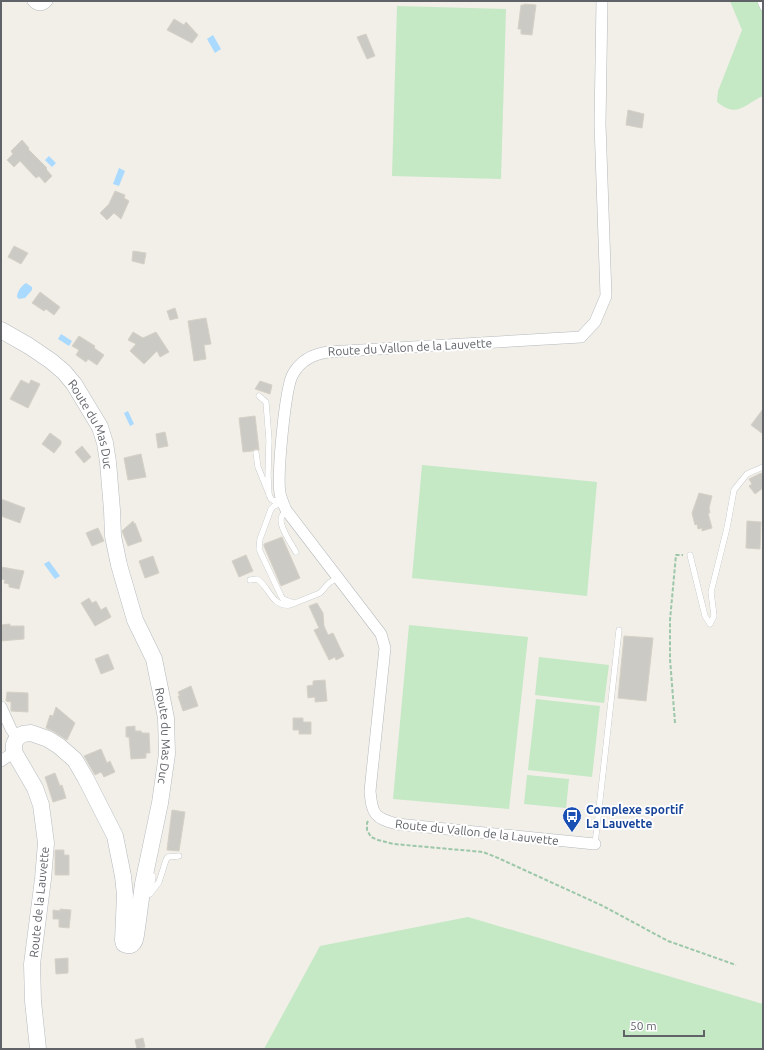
<svg xmlns="http://www.w3.org/2000/svg" width="764" height="1050" font-family="Ubuntu,sans-serif">
<style>
.green{fill:#c5e8c5}
.water{fill:#aadaff}
.building{fill:#cccac5;stroke:#d6d1c6}
.lines{fill:none;stroke-linecap:round;stroke-linejoin:round}
.lane-casing{stroke:#b5b8bc;stroke-width:6}
.street-casing{stroke:#b5b8bc;stroke-width:12}
.secondary-casing{stroke:#b6babf;stroke-width:17}
.path{stroke:#9cc7a9;stroke-width:2;stroke-dasharray:4 2;stroke-linecap:butt}
.lane{stroke:#fff;stroke-width:5.5}
.street{stroke:#fff;stroke-width:11}
.secondary{stroke:#fff;stroke-width:16}
.labels{text-anchor:middle;dominant-baseline:central;stroke-width:4;stroke-linejoin:round;paint-order:stroke}
.street-label{font-size:12px;fill:#5f6368;stroke:#fff}
.transit-label{font-size:12px;font-weight:bold;fill:#164399;stroke:#fff;text-anchor:start}
</style>
<rect width="100%" height="100%" fill="#f1efe8"/>
<path class="green" d="M 730,1 L 763,1 L 763,96 C 744,104 738,119 717,102 L 718,91 L 742,30 Z
M 397,6 L 506,9 L 501,179 L 392,176 Z
M 422,465 L 597,482 L 587,596 L 412,578 Z
M 409,625 L 528,637 L 509,809 L 393,799 Z
M 539,657 L 609,665 L 604,703 L 535,695 Z
M 536,699 L 600,706 L 592,777 L 528,770 Z
M 527,775 L 569,779 L 566,808 L 524,804 Z
M 468,917 L 763,1004 L 763,1049 L 264,1049 L 320,946 Z"/>
<path class="water" d="M 213,35 L 221,49 L 215,53 L 207,39 Z
M 49,156 L 56,163 L 52,167 L 45,160 Z
M 119,168 L 125,171 L 119,186 L 113,184 Z
M 26,283 L 32,287 L 32,290 L 25,298 L 19,299 L 17,297 C 17,292 21,286 26,283 Z
M 61,334 L 72,341 L 69,346 L 58,339 Z
M 128,411 L 134,424 L 130,426 L 124,413 Z
M 49,561 L 60,576 L 55,579 L 44,564 Z"/>
<path class="building" d="M 524,4 L 536,5 L 532,35 L 521,34 L 521,29 L 518,29 L 521,5 L 524,5 Z
M 174,19 L 184,25 L 186,22 L 198,35 L 192,43 L 167,30 Z
M 366,34 L 375,56 L 367,59 L 357,37 Z
M 628,110 L 644,114 L 642,128 L 626,125 Z
M 22,140 L 29,148 L 28,149 L 47,168 L 46,169 L 52,176 L 45,183 L 39,176 L 36,178 L 20,161 L 14,167 L 7,160 L 13,154 L 11,151 Z
M 115,191 L 125,195 L 124,198 L 129,201 L 121,219 L 114,213 L 107,220 L 100,213 L 109,204 Z
M 14,246 L 28,253 L 21,264 L 8,257 Z
M 133,251 L 146,253 L 144,264 L 132,261 Z
M 40,292 L 60,307 L 54,315 L 46,309 L 44,311 L 32,303 Z
M 175,308 L 178,318 L 170,320 L 167,311 Z
M 206,318 L 211,344 L 204,345 L 206,359 L 194,361 L 188,321 Z
M 133,332 L 143,338 L 156,332 L 169,352 L 160,357 L 157,351 L 144,364 L 130,351 L 136,344 L 128,340 Z
M 79,336 L 95,346 L 94,348 L 104,355 L 97,365 L 88,359 L 86,362 L 76,355 L 79,350 L 72,346 Z
M 21,380 L 29,384 L 31,380 L 40,384 L 28,408 L 10,399 Z
M 260,381 L 272,385 L 270,394 L 255,389 Z
M 763,409 L 763,434 L 751,425 Z
M 255,416 L 259,450 L 256,449 L 252,451 L 243,452 L 239,418 Z
M 165,432 L 168,446 L 158,448 L 156,434 Z
M 50,433 L 61,441 L 61,444 L 54,453 L 42,444 Z
M 82,446 L 91,457 L 84,463 L 75,452 Z
M 141,454 L 146,477 L 128,480 L 124,458 Z
M 761,473 L 763,476 L 763,488 L 755,494 L 749,486 L 752,484 L 749,479 Z
M 699,493 L 712,496 L 709,508 L 710,513 L 708,513 L 712,528 L 702,531 L 702,528 L 698,529 L 697,524 L 695,525 L 692,513 Z
M 1,499 L 25,508 L 20,523 L 1,516 Z
M 133,521 L 134,524 L 135,523 L 142,541 L 128,546 L 122,531 Z
M 747,521 L 761,522 L 760,549 L 746,548 Z
M 98,528 L 104,541 L 92,546 L 86,533 Z
M 282,537 L 300,578 L 281,586 L 264,546 L 264,544 Z
M 246,555 L 253,571 L 239,577 L 232,561 Z
M 153,556 L 159,573 L 145,578 L 139,561 Z
M 1,567 L 24,571 L 19,589 L 9,587 L 9,584 L 4,583 L 5,580 L 1,579 Z
M 89,598 L 92,603 L 96,601 L 101,610 L 106,607 L 111,617 L 95,626 L 81,603 Z
M 317,603 L 323,613 L 324,626 L 328,635 L 333,633 L 344,656 L 336,660 L 335,657 L 329,660 L 314,630 L 319,628 L 309,606 Z
M 10,624 L 10,626 L 24,626 L 24,639 L 1,641 L 1,625 Z
M 624,636 L 653,638 L 646,701 L 618,698 Z
M 108,654 L 114,669 L 101,674 L 95,659 Z
M 325,680 L 327,701 L 315,702 L 315,697 L 308,698 L 307,686 L 313,685 L 313,681 Z
M 191,686 L 198,706 L 183,711 L 178,696 L 180,696 L 178,692 Z
M 7,692 L 28,693 L 28,712 L 11,711 L 11,702 L 6,701 Z
M 56,707 L 75,723 L 67,740 L 53,731 L 46,728 L 50,715 L 53,716 Z
M 293,718 L 303,718 L 303,722 L 311,722 L 311,734 L 299,734 L 299,730 L 293,730 Z
M 135,726 L 135,731 L 141,731 L 142,733 L 149,733 L 150,753 L 146,753 L 146,758 L 131,759 L 129,737 L 126,737 L 126,727 Z
M 101,749 L 107,763 L 110,761 L 115,772 L 104,777 L 101,772 L 95,775 L 84,756 Z
M 55,773 L 60,786 L 62,785 L 66,798 L 53,802 L 45,777 Z
M 172,810 L 185,812 L 179,851 L 167,850 Z
M 55,850 L 64,850 L 64,855 L 69,855 L 69,875 L 55,875 Z
M 60,909 L 71,910 L 69,928 L 59,927 L 59,919 L 53,919 L 53,910 L 60,911 Z
M 68,958 L 68,973 L 56,974 L 55,959 Z
M 143,1038 L 145,1047 L 137,1049 L 135,1040 Z"/>
<g class="lines">
<defs>
<path id="lane" d="M 760,1 L 763,8
M 259,396 L 266,402 L 269,440 L 268,475 L 269,495
M 256,453 L 258,467 L 271,499 L 274,501 L 282,500
M 283,503 L 274,506 L 271,509 L 260,539 L 259,549 L 281,596 L 283,599 L 294,603
M 286,510 C 284,512 283,514 282,516 C 277,524 292,545 296,552
M 690,555 L 705,616 L 710,624 L 714,616 L 711,592 L 727,528 L 734,490 L 747,474 L 763,467
M 250,580 L 257,579 C 269,586 271,607 290,605 L 320,593 L 329,583 L 337,578
M 595,844 L 619,630
M 150,894 L 159,882 L 166,860 L 168,857 L 179,856
M 150,894 L 153,876"/>
<path id="street" d="M 33,1 C 37,6 43,6 47,1
M 1,707 L 11,729 L 17,738
M 1,761 L 14,752
M 595,844 L 397,824 C 375,818 372,815 370,791 L 385,648 L 381,634 L 286,510 C 284,505 281,499 280,493 C 277,476 285,387 293,374 C 301,360 313,354 328,352 L 581,337 L 595,322 L 606,296 L 600,124 L 602,1"/>
<g id="secondary">
<path id="s1" d="M 1,330 L 29,346 L 51,361 L 64,372 L 74,384 L 100,427 L 105,443 L 108,462 L 112,510 L 113,536 L 119,565 L 135,620 L 154,659 L 166,718 L 167,754 L 160,803 L 143,884 L 136,935 C 135,941 133,948 124,944 L 123,940 L 125,895 L 123,876 L 115,836 L 86,779 L 75,760 L 59,746 L 48,739 L 31,733 L 23,734 L 17,738 L 14,744 L 14,752 L 35,788 L 41,805 L 46,843 L 43,879 L 32,964 L 33,1001 L 38,1049"/>
</g>
</defs>
<use href="#lane" class="lane-casing"/>
<use href="#street" class="street-casing"/>
<use href="#secondary" class="secondary-casing"/>
<path class="path" d="M 675,723 L 670,659 L 670,620 L 676,555 L 683,555
M 368,821 L 367,823 L 367,830 L 371,837 L 378,840 L 394,844 L 483,852 L 498,858 L 603,906 L 668,941 L 736,965"/>
<use href="#lane" class="lane"/>
<use href="#street" class="street"/>
<use href="#secondary" class="secondary"/>
</g>
<defs>
<symbol id="bus-pin" viewBox="-11 -11 22 30"><path d="M0 17L-7.5 6A9.5 9.5 0 1 1 7.5 6Z" fill="#1a4fb4" stroke="#fff"/><path d="M-5-6H5V4H4V6H2V4H-2V6H-4V4H-5ZM-3.5-4V0h7V-4ZM-3.5 1.2v1.5H-2V1.2ZM2 1.2v1.5H3.5V1.2Z" fill="#fff"/></symbol>
</defs>
<g fill-rule="evenodd">
<use href="#bus-pin" x="561" y="805" width="22" height="30"/>
</g>
<g class="labels">
<g class="street-label">
<text transform="translate(410 347) rotate(-3)">Route du Vallon de la Lauvette</text>
<text stroke="none"><textPath href="#s1" startOffset="136">Route du Mas Duc</textPath></text>
<text stroke="none"><textPath href="#s1" startOffset="460">Route du Mas Duc</textPath></text>
<text transform="translate(477 832) rotate(6)">Route du Vallon de la Lauvette</text>
<text transform="translate(39 902) rotate(-84)">Route de la Lauvette</text>
</g>
<g class="transit-label">
<text x="586" y="809">Complexe sportif<tspan x="586" dy="14">La Lauvette</tspan></text>
</g>
</g>
<rect width="764" height="1050" fill="none" stroke="#5f6368" stroke-width="4"/>
<path d="M624 1030v6h80v-6" fill="none" stroke="#5f6368" stroke-width="2"/>
<text x="630" y="1030" font-size="12" fill="#5f6368" stroke="#ffffff" stroke-width="3" paint-order="stroke">50 m</text>
</svg>
